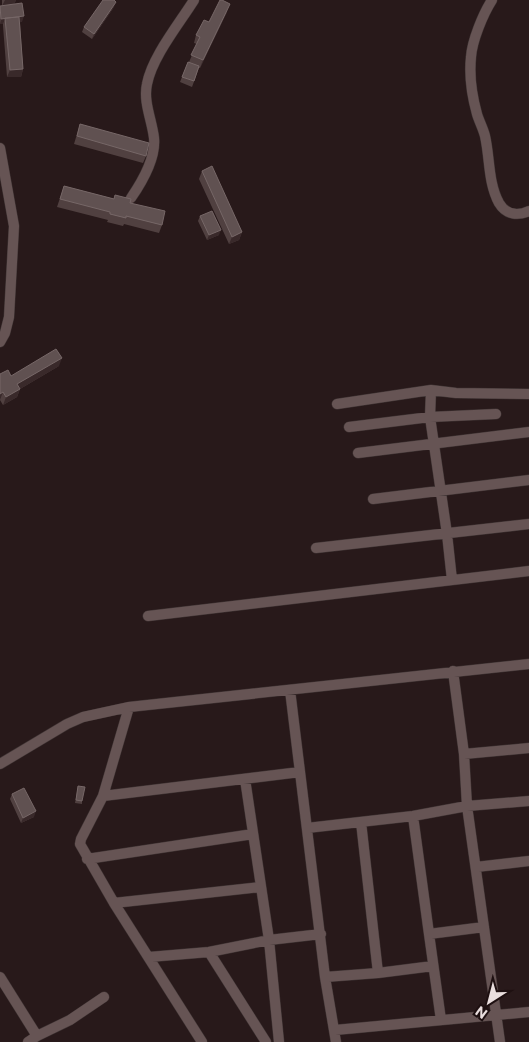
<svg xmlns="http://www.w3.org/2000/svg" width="529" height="1042" font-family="Commissioner,sans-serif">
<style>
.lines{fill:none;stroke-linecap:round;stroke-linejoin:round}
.street-casing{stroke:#403535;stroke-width:11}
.street{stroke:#665454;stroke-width:10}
.wall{fill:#504040}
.shaded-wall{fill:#39292a}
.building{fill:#605151;stroke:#766767}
</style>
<rect width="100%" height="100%" fill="#28191a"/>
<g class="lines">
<defs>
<path id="street" d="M 492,0 C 483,14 472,41 471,57 C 469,76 472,96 477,114 C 479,121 483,128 485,136 C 490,158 488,183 499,203 C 506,215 518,216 529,211
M 0,148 L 14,226 L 9,317 L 5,333 L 0,342
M 131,198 C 142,182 156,158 154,138 C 152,120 143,102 147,84 C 152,57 179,24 194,0
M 431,390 L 430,417 L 447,534 L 452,580
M 337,404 L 431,390 L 456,393 L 529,394
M 349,427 L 430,417 L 496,414
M 358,453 L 529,432
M 373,499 L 529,480
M 316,548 L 529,524
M 148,616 L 529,571
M 453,671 L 464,754 L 467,806 L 500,1042
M 290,690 L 325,977 L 336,1042
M 129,707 L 103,796 L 81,839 L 80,844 L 114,903 L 202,1042
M 464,754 L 529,748
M 0,764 L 67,724 L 83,717 L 129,707 L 529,664
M 245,779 L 269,940 L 279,1042
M 103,796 L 300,772
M 413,816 L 429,934
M 361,822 L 378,973
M 307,828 L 413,816 L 467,806 L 529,801
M 87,859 L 253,834
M 476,867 L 529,861
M 114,903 L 261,887
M 209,952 L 266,1042
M 149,957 L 209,952 L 269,940 L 321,934
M 0,977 L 37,1036 L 28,1042
M 325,977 L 378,973 L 433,966
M 441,1020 L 429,934 L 484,927
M 335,1030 L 529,1012
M 37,1036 L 70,1020 L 104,997"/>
</defs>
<use href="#street" class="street-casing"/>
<use href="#street" class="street"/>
</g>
<path class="wall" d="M 2,0 L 16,0 L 14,4 L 22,22 L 20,22 L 23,69 L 21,77 L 7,77 L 3,26 L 3,24 L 0,24 L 0,6 L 2,6 Z
M 114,7 L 92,39 L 82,32 L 84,27 Z
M 227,12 L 200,68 L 199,68 L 192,87 L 180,82 L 188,62 L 189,62 L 197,44 L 194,43 L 196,35 L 209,22 Z
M 80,124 L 146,156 L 143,163 L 74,144 Z
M 202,171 L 242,232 L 239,240 L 229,244 L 199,179 Z
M 64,186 L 130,203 L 162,225 L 159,233 L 124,224 L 123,226 L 107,222 L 108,220 L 57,207 Z
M 200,216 L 219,235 L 207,240 L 198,221 Z
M 59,366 L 20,389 L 17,397 L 3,405 L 0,400 L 0,374 L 11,376 Z
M 78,786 L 82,801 L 82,804 L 75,803 Z
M 12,794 L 34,817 L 21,823 L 10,799 Z"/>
<path class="shaded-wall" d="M 5,0 L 16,0 L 14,5 L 2,6 Z
M 116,2 L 114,7 L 92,39 L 94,34 Z
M 230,4 L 227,12 L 200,68 L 203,60 Z
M 24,16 L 22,22 L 6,24 L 6,19 Z
M 1,19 L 5,19 L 3,24 L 0,24 Z
M 23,69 L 21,77 L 7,77 L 10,70 Z
M 221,230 L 219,235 L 207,240 L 209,235 Z
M 242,232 L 239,240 L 229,244 L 232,237 Z
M 62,358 L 59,366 L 20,389 L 17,397 L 3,405 L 6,397 L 17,384 Z
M 3,392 L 0,400 L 0,394 Z
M 36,811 L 34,817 L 21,823 L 23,818 Z"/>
<path class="building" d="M 103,0 L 114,0 L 116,2 L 94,34 L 84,27 Z
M 220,0 L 222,0 L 230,4 L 203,60 L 191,55 L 200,37 L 196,35 L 204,20 L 209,22 Z
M 22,3 L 24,16 L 1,19 L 0,6 Z
M 19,17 L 23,69 L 10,70 L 5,18 Z
M 188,62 L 199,66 L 194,81 L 182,77 Z
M 80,124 L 149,143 L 146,156 L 77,136 Z
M 212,166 L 242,232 L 232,237 L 202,171 Z
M 64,186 L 114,199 L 115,195 L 131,199 L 130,203 L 165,211 L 162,225 L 126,216 L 126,218 L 110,214 L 110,212 L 60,199 Z
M 212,211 L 221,230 L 209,235 L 200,216 Z
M 56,349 L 62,358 L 17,384 L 20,389 L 6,397 L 3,392 L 0,394 L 0,374 L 8,370 L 11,376 Z
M 78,786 L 85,787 L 82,801 L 76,800 Z
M 24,788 L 36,811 L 23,818 L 12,794 Z"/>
<g transform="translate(489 1002) rotate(216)" stroke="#1e1011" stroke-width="4" paint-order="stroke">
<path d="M0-4L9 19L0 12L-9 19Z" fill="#e9dede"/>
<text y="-8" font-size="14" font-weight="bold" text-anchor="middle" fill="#e9dede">N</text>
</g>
</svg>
